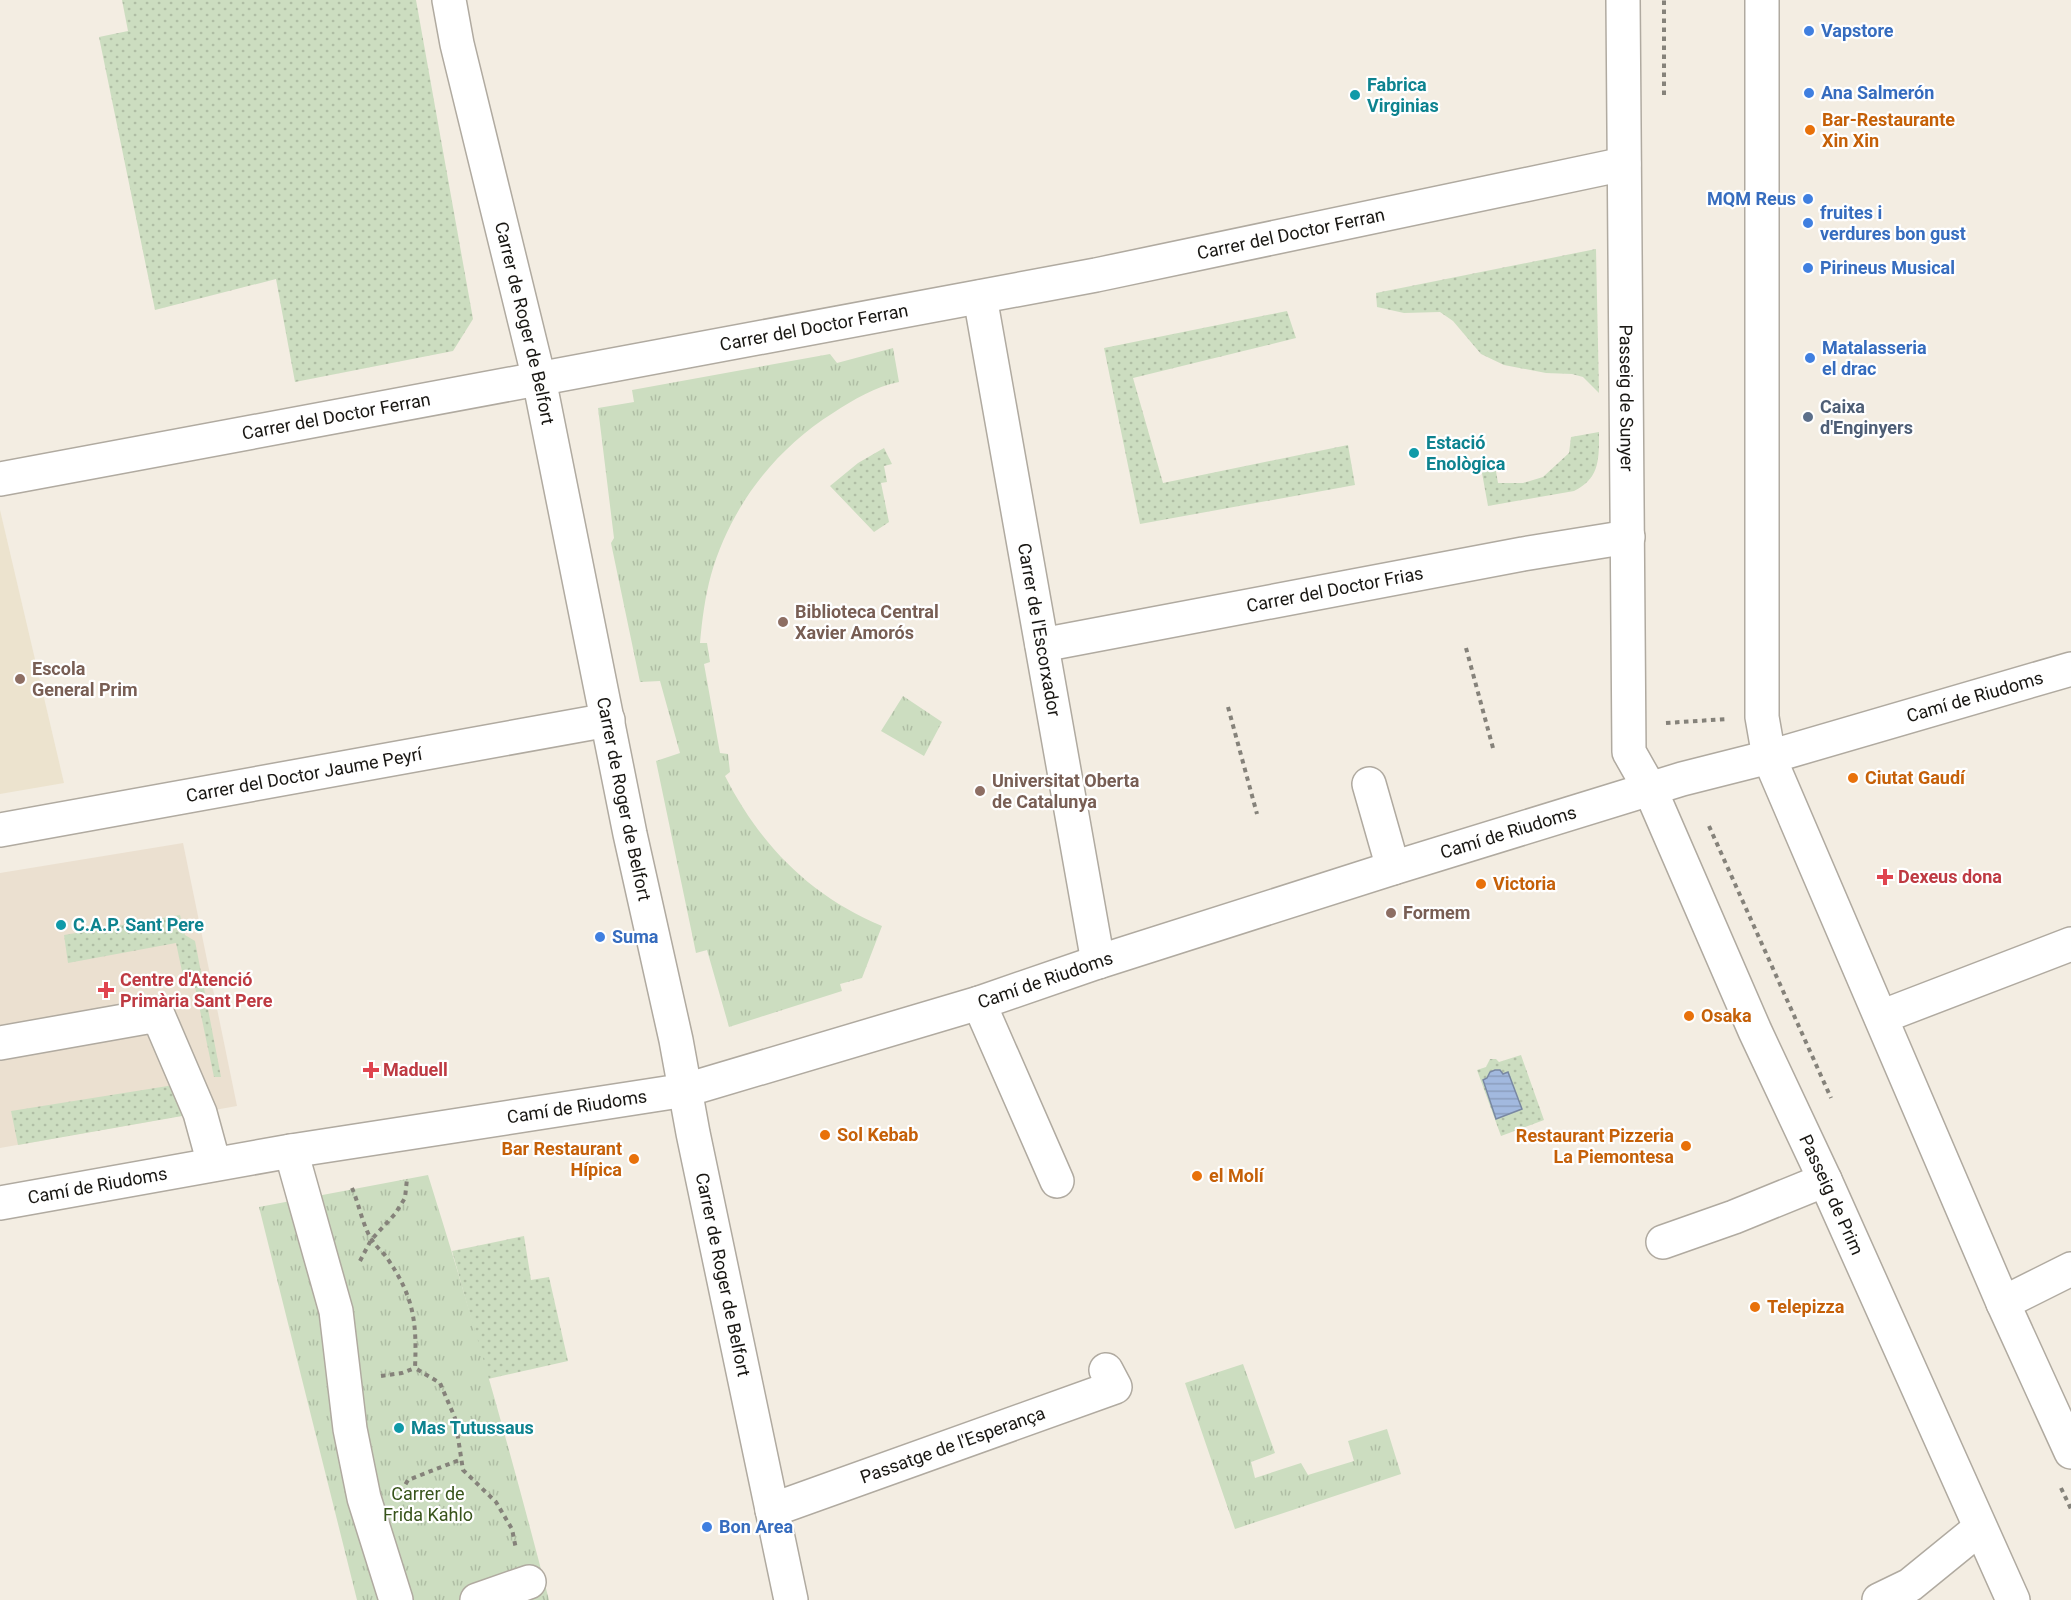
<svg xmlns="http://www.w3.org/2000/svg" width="2071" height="1600" viewBox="0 0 2071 1600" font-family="Roboto,sans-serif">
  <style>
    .education { fill: #ece3ce }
    .built { fill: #ebe0d0 }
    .grass { fill: url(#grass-dots) }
    .park { fill: url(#park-tufts) }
    .water { fill: url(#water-rules); stroke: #7988a2; stroke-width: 1.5 }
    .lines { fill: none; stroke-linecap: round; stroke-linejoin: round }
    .minor-casing { stroke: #b0aaa0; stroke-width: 36 }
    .path { stroke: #85827a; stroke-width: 4; stroke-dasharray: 4.5 4.5; stroke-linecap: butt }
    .minor { stroke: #fff; stroke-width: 33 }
    .shop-dot { fill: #3f7fe0; stroke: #fff; stroke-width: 2 }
    .culture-dot { fill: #0f9aa8; stroke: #fff; stroke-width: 2 }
    .food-dot { fill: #e8710a; stroke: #fff; stroke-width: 2 }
    .service-dot { fill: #5c6f8a; stroke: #fff; stroke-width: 2 }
    .education-dot { fill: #8d6e63; stroke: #fff; stroke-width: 2 }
    .health-dot { fill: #e0444e; stroke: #fff; stroke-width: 2 }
    .labels { text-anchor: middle; stroke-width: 4.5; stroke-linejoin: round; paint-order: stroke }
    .shop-label { font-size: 18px; font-weight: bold; fill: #366cbe; stroke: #fff; text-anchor: start }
    .culture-label { font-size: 18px; font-weight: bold; fill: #0d838f; stroke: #fff; text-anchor: start }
    .food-label { font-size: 18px; font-weight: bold; fill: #c56008; stroke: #fff; text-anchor: start }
    .street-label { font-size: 18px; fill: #191713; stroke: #fff }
    .service-label { font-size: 18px; font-weight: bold; fill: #4e5e75; stroke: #fff; text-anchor: start }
    .education-label { font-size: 18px; font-weight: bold; fill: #785e54; stroke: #fff; text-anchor: start }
    .health-label { font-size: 18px; font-weight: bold; fill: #be3a42; stroke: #fff; text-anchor: start }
    .park-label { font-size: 18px; fill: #38541b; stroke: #fff }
  </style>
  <defs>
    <pattern id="grass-dots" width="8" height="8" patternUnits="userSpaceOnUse" patternTransform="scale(1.5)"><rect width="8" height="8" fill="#ccddc0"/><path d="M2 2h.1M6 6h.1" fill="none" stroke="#afbda4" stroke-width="1.8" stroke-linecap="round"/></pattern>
    <pattern id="park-tufts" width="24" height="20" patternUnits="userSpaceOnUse" patternTransform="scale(1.5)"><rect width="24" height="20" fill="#ccddc0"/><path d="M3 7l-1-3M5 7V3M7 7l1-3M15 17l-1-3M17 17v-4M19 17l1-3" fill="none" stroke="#afbda4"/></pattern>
    <pattern id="water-rules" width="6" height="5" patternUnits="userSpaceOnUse" patternTransform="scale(1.5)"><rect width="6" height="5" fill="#a2b9df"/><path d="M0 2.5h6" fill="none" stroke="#8b9ebe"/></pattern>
  </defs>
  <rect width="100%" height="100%" fill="#f3ede2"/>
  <path class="education" d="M 0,510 L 64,783 L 0,794 Z"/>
  <path class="built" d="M 183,843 L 237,1106 L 0,1148 L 0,873 Z"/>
  <path class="grass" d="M 122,0 L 416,0 L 473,319 L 453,351 L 295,382 L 276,279 L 155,310 L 99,37 L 128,31 Z
    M 1596,249 L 1599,393 L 1583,377 L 1572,374 L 1546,373 L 1504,365 L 1481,354 L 1453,321 L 1440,312 L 1404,313 L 1377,307 L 1376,293 Z
    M 1287,311 L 1296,338 L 1133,378 L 1163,483 L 1348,445 L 1355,485 L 1140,524 L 1104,348 Z
    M 1599,432 C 1599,459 1600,478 1574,491 L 1488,506 L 1480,462 L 1494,460 L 1498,483 L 1523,483 L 1543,477 L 1569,453 L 1571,437 Z
    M 884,448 L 892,464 L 884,466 L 887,482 L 881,483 L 889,522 L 874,532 L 830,486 L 858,463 Z
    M 180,915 L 185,935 L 195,941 L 221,1077 L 214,1077 L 193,977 L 183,976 L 176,943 L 68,963 L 64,935 Z
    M 1521,1055 L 1544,1120 L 1501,1136 L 1477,1070 L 1486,1067 L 1490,1059 L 1496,1059 L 1499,1062 Z
    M 174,1085 L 182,1116 L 18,1145 L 11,1111 Z
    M 524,1236 L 531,1280 L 549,1277 L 568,1361 L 488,1379 L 452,1251 Z"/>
  <path class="park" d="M 893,348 L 899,382 C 876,386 853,400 833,413 C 774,450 730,508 711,575 C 705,597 702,620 700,643 L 707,643 L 710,662 L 704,664 L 720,753 L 728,754 L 730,772 L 725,776 C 760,845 810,896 882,926 L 862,978 L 840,984 L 842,991 L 729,1027 L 707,950 L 696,953 L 656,761 L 680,753 L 660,681 L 640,682 L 611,543 L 614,538 L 598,408 L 634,402 L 632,390 L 830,354 L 837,363 Z
    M 903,696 L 942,722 L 924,756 L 881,731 Z
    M 428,1175 C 472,1315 512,1457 549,1600 L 357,1600 L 259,1207 Z
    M 1243,1364 L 1275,1453 L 1251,1462 L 1255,1478 L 1301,1463 L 1308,1475 L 1354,1461 L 1348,1441 L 1387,1429 L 1401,1474 L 1235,1529 L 1185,1383 Z"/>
  <path class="water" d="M 1495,1070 L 1500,1070 L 1503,1074 L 1508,1072 L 1522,1109 L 1496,1119 L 1483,1080 L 1487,1078 L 1490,1072 Z"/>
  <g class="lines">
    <defs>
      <g id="minor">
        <path id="s1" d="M 449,0 L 457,44 L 539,379 L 630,834 L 676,1040 L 693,1133 L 791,1600"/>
        <path id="s2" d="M 1623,0 L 1629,752 L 1650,789 L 1755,1031 L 1825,1180 L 2013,1600"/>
        <path d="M 1762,0 L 1762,717 L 1769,757 L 2003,1303 L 2071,1452"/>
        <path id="s3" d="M 980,297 L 1098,962"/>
        <path id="s4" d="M 0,479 L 1096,275 L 1624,164"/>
        <path id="s5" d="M 1042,645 L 1523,554 L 1628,537"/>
        <path d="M 1369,784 L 1393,868"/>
        <path id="s6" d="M 0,830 L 608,720"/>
        <path d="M 979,1003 L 1057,1181"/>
        <path d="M 1881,1017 L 2071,944"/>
        <path d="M 0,1043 L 158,1015 L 200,1113 L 214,1164"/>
        <path d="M 291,1151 L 336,1311 L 350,1429 L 364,1498 L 396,1600"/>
        <path id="s7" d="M 0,1203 L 291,1151 L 686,1090 L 979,1003 L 1098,962 L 1393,868 L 1682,779 L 1769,757 L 2071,669"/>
        <path d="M 1663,1242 L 1734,1217 L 1825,1180"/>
        <path d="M 2003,1303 L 2071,1269"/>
        <path id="s8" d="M 772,1510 L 1115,1387 L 1106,1370"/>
        <path d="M 477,1600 L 529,1582"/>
        <path d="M 1879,1600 L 1910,1585 L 1980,1528"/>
      </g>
    </defs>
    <use href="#minor" class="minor-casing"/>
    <path class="path" d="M 1664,95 L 1664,0
      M 1466,648 L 1493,748
      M 1228,707 L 1257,814
      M 1666,723 L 1727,719
      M 1709,826 L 1831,1098
      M 352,1188 C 359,1204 363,1227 372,1240 C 376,1247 383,1252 387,1258 C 414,1297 417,1322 415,1368 L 440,1383 L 455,1418 L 463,1470 L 496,1502 L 512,1529 L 516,1549
      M 360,1261 L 371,1240 L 395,1214 L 405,1198 L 407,1179
      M 381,1376 L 402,1373 L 415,1368
      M 2061,1488 L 2071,1509
      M 401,1492 L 408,1480 L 462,1459"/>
    <use href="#minor" class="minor"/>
  </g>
  <g class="shop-dot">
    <circle cx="1809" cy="31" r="6"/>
    <circle cx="1809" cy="93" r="6"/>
    <circle cx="1808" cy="199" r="6"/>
    <circle cx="1808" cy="223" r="6"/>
    <circle cx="1808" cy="268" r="6"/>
    <circle cx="1810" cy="358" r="6"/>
    <circle cx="600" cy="937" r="6"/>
    <circle cx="707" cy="1527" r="6"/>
  </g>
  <g class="culture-dot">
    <circle cx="1355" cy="95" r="6"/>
    <circle cx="1414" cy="453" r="6"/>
    <circle cx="61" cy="925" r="6"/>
    <circle cx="399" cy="1428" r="6"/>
  </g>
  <g class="food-dot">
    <circle cx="1810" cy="130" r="6"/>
    <circle cx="1853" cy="778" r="6"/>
    <circle cx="1481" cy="884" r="6"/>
    <circle cx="1689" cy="1016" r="6"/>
    <circle cx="825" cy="1135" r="6"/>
    <circle cx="1686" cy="1146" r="6"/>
    <circle cx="634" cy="1159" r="6"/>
    <circle cx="1197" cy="1176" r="6"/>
    <circle cx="1755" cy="1307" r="6"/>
  </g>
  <circle class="service-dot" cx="1808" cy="417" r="6"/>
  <g class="education-dot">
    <circle cx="783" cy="622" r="6"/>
    <circle cx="20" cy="679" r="6"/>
    <circle cx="980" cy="791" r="6"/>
    <circle cx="1391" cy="913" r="6"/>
  </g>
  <g class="health-dot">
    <path d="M1882 868h6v6h6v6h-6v6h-6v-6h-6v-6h6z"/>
    <path d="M103 981h6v6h6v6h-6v6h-6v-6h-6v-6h6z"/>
    <path d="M368 1061h6v6h6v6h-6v6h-6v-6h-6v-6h6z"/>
  </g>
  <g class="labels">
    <g class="shop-label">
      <text x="1821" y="37">Vapstore</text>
      <text x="1821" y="99">Ana Salmerón</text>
      <text x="1796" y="205" text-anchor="end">MQM Reus</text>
      <text x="1820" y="219">fruites i<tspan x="1820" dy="21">verdures bon gust</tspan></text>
      <text x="1820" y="274">Pirineus Musical</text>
      <text x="1822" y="354">Matalasseria<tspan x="1822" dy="21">el drac</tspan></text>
      <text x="612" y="943">Suma</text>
      <text x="719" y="1533">Bon Area</text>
    </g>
    <g class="culture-label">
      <text x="1367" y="91">Fabrica<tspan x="1367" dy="21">Virginias</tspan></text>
      <text x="1426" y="449">Estació<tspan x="1426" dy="21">Enològica</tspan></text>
      <text x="73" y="931">C.A.P. Sant Pere</text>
      <text x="411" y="1434">Mas Tutussaus</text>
    </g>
    <g class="food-label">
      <text x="1822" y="126">Bar-Restaurante<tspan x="1822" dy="21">Xin Xin</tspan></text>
      <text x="1865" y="784">Ciutat Gaudí</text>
      <text x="1493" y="890">Victoria</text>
      <text x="1701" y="1022">Osaka</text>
      <text x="837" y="1141">Sol Kebab</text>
      <text x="1674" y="1142" text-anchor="end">Restaurant Pizzeria<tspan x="1674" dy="21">La Piemontesa</tspan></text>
      <text x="622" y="1155" text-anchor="end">Bar Restaurant<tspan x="622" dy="21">Hípica</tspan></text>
      <text x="1209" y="1182">el Molí</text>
      <text x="1767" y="1313">Telepizza</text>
    </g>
    <g class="street-label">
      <text dy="6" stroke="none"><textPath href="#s4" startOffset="1314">Carrer del Doctor Ferran</textPath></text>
      <text dy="6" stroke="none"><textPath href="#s1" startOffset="332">Carrer de Roger de Belfort</textPath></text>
      <text dy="6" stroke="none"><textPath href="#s4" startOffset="828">Carrer del Doctor Ferran</textPath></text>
      <text dy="6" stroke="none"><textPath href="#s2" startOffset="398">Passeig de Sunyer</textPath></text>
      <text dy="6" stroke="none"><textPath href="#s4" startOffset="342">Carrer del Doctor Ferran</textPath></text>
      <text dy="6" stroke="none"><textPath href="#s5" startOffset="298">Carrer del Doctor Frias</textPath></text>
      <text dy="6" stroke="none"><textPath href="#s3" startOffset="338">Carrer de l'Escorxador</textPath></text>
      <text dy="6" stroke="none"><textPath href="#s7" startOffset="2043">Camí de Riudoms</textPath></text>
      <text dy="6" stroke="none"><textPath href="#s6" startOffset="309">Carrer del Doctor Jaume Peyrí</textPath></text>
      <text dy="6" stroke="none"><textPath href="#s1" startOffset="818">Carrer de Roger de Belfort</textPath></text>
      <text dy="6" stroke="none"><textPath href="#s7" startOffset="1557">Camí de Riudoms</textPath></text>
      <text dy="6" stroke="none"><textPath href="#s7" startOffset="1071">Camí de Riudoms</textPath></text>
      <text dy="6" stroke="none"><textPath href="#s7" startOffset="585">Camí de Riudoms</textPath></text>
      <text dy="6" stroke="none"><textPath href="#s7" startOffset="99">Camí de Riudoms</textPath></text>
      <text dy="6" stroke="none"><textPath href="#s2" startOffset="1239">Passeig de Prim</textPath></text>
      <text dy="6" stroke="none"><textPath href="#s1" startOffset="1304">Carrer de Roger de Belfort</textPath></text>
      <text dy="6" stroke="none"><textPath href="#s8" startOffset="192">Passatge de l'Esperança</textPath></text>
    </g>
    <g class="service-label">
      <text x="1820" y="413">Caixa<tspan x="1820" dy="21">d'Enginyers</tspan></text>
    </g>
    <g class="education-label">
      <text x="795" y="618">Biblioteca Central<tspan x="795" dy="21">Xavier Amorós</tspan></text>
      <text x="32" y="675">Escola<tspan x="32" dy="21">General Prim</tspan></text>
      <text x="992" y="787">Universitat Oberta<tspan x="992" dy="21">de Catalunya</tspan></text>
      <text x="1403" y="919">Formem</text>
    </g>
    <g class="health-label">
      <text x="1898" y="883">Dexeus dona</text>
      <text x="120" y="986">Centre d'Atenció<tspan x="120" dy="21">Primària Sant Pere</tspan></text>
      <text x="383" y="1076">Maduell</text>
    </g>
    <g class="park-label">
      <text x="428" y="1500">Carrer de<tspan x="428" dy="21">Frida Kahlo</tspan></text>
    </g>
  </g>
</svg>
